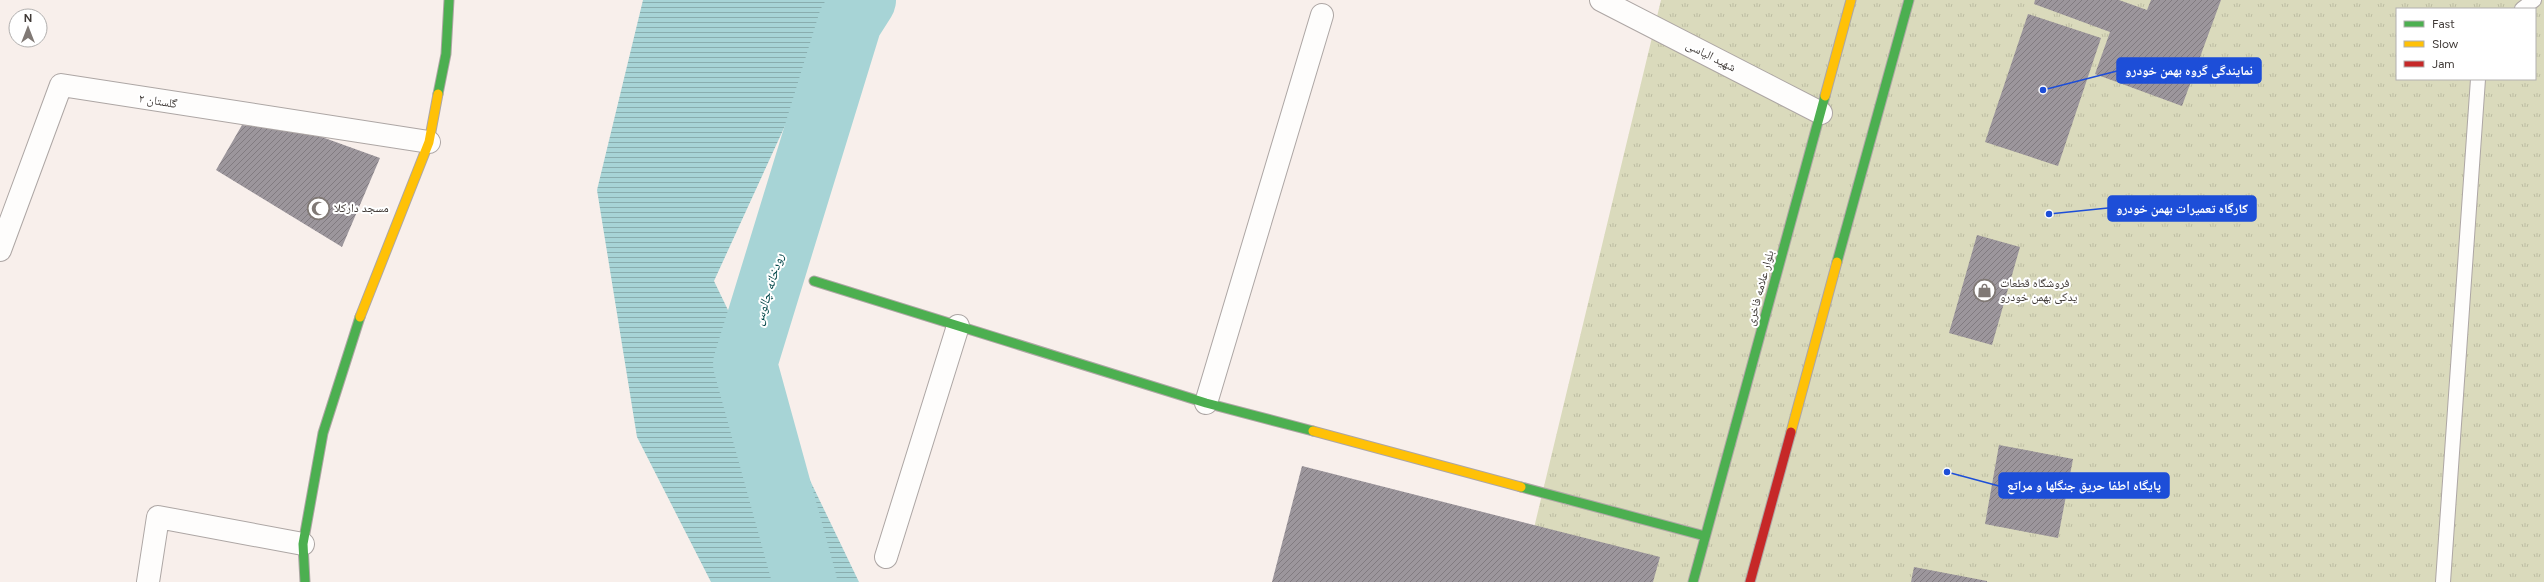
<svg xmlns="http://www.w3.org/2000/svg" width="2544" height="582" viewBox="0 0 2544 582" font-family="Figtree,'Noto Naskh Arabic',sans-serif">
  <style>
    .park { fill: url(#park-tufts); fill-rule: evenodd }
    .water { fill: url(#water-rules) }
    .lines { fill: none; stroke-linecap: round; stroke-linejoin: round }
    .river { stroke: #a7d4d6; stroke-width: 64 }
    .building { fill: url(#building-hatch) }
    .lane-casing { stroke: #ada6a4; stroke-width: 16 }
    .street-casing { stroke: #ada6a4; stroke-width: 24 }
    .fast-casing { stroke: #ada6a4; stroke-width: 11 }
    .slow-casing { stroke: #ada6a4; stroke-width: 11 }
    .jam-casing { stroke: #ada6a4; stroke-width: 11 }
    .lane { stroke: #fefdfc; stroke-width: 14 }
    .street { stroke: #fefdfc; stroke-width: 22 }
    .fast { stroke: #4caf50; stroke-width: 9 }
    .slow { stroke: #ffc107; stroke-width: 9 }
    .jam { stroke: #c62828; stroke-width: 9 }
    .labels { text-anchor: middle; stroke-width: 4; stroke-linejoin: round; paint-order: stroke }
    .street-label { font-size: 12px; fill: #3f3936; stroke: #fff }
    .poi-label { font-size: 12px; fill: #3f3936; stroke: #fff; text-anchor: start }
    .water-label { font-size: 13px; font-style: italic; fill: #014548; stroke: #fff }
    .leader { fill: none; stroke: #1d4ed8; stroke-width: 1.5 }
    .callout-dot { fill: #1d4ed8; stroke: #fff; stroke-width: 1.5 }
    .callout { fill: #1d4ed8; stroke: #1d4ed8; stroke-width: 1.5 }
    .callout-label { font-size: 13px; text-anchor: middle; font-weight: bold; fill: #fff }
  </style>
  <defs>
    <pattern id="park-tufts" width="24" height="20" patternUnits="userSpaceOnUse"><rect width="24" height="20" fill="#dadabc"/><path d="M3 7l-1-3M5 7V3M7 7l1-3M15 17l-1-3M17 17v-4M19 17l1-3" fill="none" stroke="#bcbca2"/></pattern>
    <pattern id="water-rules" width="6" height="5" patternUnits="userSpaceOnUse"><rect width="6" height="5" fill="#a7d4d6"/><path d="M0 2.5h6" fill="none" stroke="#89adae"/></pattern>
    <pattern id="building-hatch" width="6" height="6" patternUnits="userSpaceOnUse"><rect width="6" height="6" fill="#9c969c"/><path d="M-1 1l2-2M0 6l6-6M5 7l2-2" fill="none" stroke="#817b80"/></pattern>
  </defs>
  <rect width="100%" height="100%" fill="#f8efeb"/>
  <path class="park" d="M 1661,0 L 2544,0 L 2544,582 L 1521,582 ZM 2397,9 L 2535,9 L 2535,79 L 2397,79 Z"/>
  <path class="water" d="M 643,0 L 873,0 L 800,93 L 714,281 L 859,582 L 711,582 L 637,437 L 597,190 Z"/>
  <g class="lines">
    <path class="river" d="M 805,582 L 745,364 L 850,22 L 864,0"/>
  </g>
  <path class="building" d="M 2035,0 L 2119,0 L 2147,10 L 2151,0 L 2221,0 L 2182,106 L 2095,74 L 2110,32 L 2034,4 Z
    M 2028,14 L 2101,38 L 2058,166 L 1985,142 Z
    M 242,125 L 308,132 L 380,158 L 342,247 L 216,170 Z
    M 1977,235 L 2020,247 L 1992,345 L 1949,333 Z
    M 1999,445 L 2073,459 L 2058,538 L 1985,524 Z
    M 1302,466 L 1660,557 L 1653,582 L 1272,582 Z
    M 1914,567 L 1987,581 L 1987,582 L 1911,582 Z"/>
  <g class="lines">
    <defs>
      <path id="lane" d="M 2522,9 L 2534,0
        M 2443,582 L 2478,79"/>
      <path id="street" d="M 1601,0 L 1821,113
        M 0,250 L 61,85 L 429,142
        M 1206,403 L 1322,15
        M 886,557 L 958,326
        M 148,582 L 158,517 L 303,544"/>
      <path id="fast" d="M 438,94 L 446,54 L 449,0
        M 1837,262 L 1909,0
        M 814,281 L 1206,403 L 1313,431
        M 1521,487 L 1705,536
        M 305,582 L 303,544 L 323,433 L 360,317
        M 1693,582 L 1825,96"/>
      <path id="slow" d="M 1825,96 L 1851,0
        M 360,317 L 429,142 L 438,94
        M 1313,431 L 1521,487
        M 1791,432 L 1837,262"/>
      <path id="jam" d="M 1750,582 L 1791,432"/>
    </defs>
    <use href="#lane" class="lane-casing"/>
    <use href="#street" class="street-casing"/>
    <use href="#fast" class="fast-casing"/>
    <use href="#slow" class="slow-casing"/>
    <use href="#jam" class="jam-casing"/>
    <use href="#lane" class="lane"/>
    <use href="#street" class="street"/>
    <use href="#fast" class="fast"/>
    <use href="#slow" class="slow"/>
    <use href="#jam" class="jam"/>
  </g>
  <defs>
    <symbol id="mosque-ring" viewBox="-11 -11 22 22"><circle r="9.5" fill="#fff" stroke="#807975" stroke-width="1.5"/><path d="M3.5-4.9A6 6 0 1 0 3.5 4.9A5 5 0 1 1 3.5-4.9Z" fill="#807975"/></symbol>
    <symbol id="shop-ring" viewBox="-11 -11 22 22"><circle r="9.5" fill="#fff" stroke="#807975" stroke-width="1.5"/><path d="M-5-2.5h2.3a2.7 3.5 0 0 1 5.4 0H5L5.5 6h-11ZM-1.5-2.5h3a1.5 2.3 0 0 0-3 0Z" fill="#807975"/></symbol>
  </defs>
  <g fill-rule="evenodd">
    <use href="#mosque-ring" x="306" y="196" width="25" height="25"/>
    <use href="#shop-ring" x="1972" y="278" width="25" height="25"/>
  </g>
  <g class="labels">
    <g class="street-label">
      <text transform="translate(1711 56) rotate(27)" y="4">شهید الیاسی</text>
      <text transform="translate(158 101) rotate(9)" y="4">گلستان ۲</text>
      <text transform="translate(1760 288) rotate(-75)" y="4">بلوار علامه فاخری</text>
    </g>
    <g class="poi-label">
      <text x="334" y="212">مسجد دارکلا</text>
      <text x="2000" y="287">فروشگاه قطعات<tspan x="2000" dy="14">یدکی بهمن خودرو</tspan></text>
    </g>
    <g class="water-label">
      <text transform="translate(768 289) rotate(-73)" y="5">رودخانه چالوس</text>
    </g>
  </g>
  <path class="leader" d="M2043 90L2117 71M2049 214L2108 208M1947 472L1999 486"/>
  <g class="callout-dot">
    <circle cx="2043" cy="90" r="4"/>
    <circle cx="2049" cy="214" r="4"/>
    <circle cx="1947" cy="472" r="4"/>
  </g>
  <g class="callout">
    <rect x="2117" y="58" width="144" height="25" rx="4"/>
    <rect x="2108" y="196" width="148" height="25" rx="4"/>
    <rect x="1999" y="473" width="170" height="25" rx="4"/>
  </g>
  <g class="callout-label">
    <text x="2189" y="75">نمایندگی گروه بهمن خودرو</text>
    <text x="2182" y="213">کارگاه تعمیرات بهمن خودرو</text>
    <text x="2084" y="490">پایگاه اطفا حریق جنگلها و مراتع</text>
  </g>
  <rect x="2396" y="8" width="140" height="72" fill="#ffffff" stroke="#b2b0af"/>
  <rect x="2404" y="21" width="20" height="6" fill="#4caf50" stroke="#b2b0af"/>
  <text x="2432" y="28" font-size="12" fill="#3f3936">Fast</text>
  <rect x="2404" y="41" width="20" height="6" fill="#ffc107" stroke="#b2b0af"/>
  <text x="2432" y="48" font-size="12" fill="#3f3936">Slow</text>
  <rect x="2404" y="61" width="20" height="6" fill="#c62828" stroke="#b2b0af"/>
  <text x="2432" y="68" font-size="12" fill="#3f3936">Jam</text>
  <g transform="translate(28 28)"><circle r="19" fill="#ffffff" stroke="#b2b0af"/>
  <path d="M0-3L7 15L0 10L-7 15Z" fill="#807975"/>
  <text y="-6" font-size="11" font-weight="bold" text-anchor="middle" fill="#3f3936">N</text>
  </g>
</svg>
